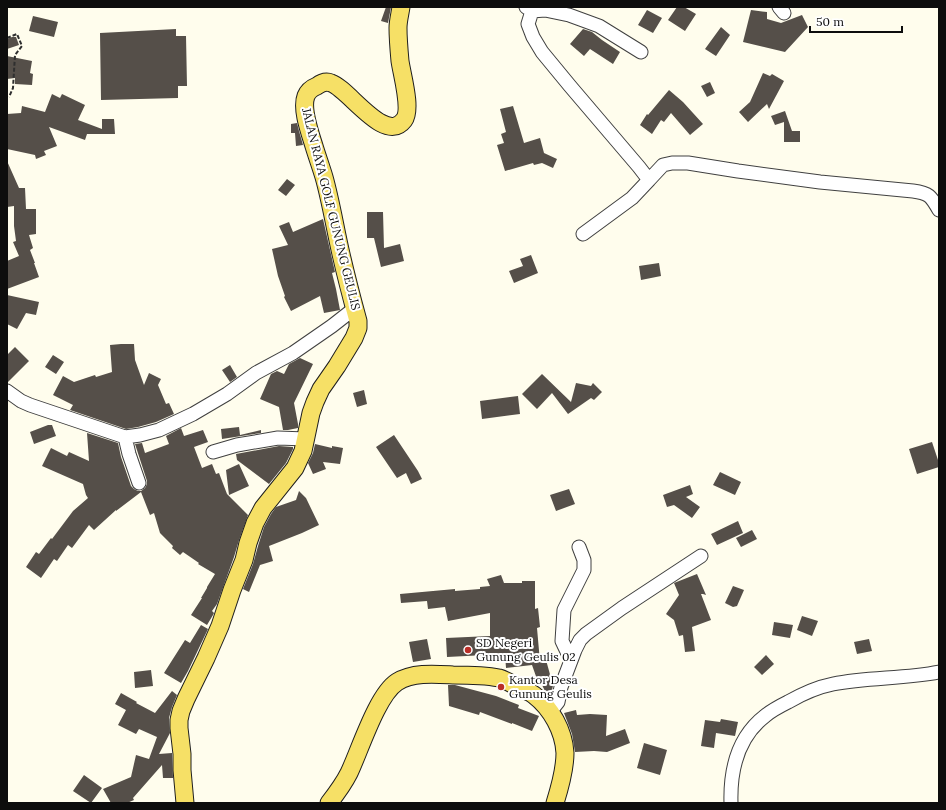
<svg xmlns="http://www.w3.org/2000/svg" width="946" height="810" viewBox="0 0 946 810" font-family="Lora,serif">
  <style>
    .building { fill: #554f49 }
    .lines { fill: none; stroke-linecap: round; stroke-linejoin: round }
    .minor-casing { stroke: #404040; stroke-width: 15 }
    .major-casing { stroke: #1e1e1e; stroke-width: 19 }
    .path { stroke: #2f2f2f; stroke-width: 2; stroke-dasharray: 4 2; stroke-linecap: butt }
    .minor { stroke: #fff; stroke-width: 13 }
    .major { stroke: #f6e066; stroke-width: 17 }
    .poi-dot { fill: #ba2e27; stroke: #fff; stroke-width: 1.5 }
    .labels { text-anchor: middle; stroke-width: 4; stroke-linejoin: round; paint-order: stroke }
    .street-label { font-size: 12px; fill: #0d0d0d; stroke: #fff }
    .poi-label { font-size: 12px; fill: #0d0d0d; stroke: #fff; text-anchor: start }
  </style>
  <rect width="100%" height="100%" fill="#fffded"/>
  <path class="building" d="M 386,7 L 391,7 L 388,23 L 381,21 Z
    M 677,7 L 684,7 L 696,14 L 685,31 L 668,20 Z
    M 647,10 L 662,18 L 653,33 L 638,25 Z
    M 751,10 L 767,12 L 767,19 L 781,23 L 802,15 L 808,27 L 785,52 L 743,42 Z
    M 33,16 L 58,22 L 54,37 L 29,31 Z
    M 721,27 L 730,35 L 716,56 L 705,49 Z
    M 176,29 L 176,36 L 186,36 L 187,86 L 178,86 L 178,98 L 101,100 L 100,33 Z
    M 583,29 L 592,32 L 602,40 L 620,52 L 613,64 L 590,49 L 584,56 L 570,44 Z
    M 12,37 L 16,37 L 19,45 L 7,49 L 7,39 Z
    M 7,56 L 32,61 L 30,73 L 33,74 L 32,85 L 15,84 L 15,78 L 7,79 Z
    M 763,73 L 770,76 L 772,74 L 784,81 L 769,109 L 767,104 L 748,122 L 739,112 L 750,102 Z
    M 710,82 L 715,93 L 707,97 L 701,86 Z
    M 669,90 L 683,102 L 703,124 L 690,135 L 671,113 L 664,122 L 661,120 L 652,134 L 640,125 L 647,114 L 648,115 Z
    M 52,94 L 60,98 L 62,94 L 85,105 L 78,120 L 102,129 L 102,119 L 114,119 L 115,134 L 87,134 L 85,140 L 49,127 L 57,146 L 44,151 L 46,155 L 36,159 L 35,155 L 7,149 L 7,114 L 21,113 L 22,106 L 45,112 Z
    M 513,106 L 524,143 L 540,138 L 544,153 L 557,159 L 553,168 L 542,163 L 534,165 L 533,163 L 505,171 L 497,145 L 504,143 L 501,134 L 506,132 L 500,109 Z
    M 785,111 L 792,131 L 800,131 L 800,142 L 784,142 L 784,122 L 775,125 L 771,116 Z
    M 297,123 L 299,131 L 303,145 L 296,146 L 295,133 L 291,133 L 291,124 Z
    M 7,161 L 19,188 L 25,188 L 26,209 L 36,209 L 36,234 L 29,235 L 33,248 L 30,250 L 35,263 L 34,263 L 39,277 L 7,289 L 7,261 L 19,256 L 13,242 L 16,241 L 14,226 L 14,206 L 7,207 Z
    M 287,179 L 295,185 L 286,196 L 278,190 Z
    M 367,212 L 383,212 L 384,248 L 400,244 L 404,261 L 381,267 L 374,238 L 367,238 Z
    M 323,219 L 335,272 L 332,273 L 336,289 L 340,310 L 324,313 L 320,296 L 291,311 L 284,297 L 285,296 L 278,276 L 272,249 L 288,245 L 279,226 L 289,222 L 293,232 Z
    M 531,255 L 538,273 L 514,283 L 509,271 L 523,266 L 520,259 Z
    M 659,263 L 661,276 L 641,280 L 639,266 Z
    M 7,295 L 39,302 L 36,315 L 26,313 L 17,329 L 7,324 Z
    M 121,344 L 134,344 L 135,360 L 144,385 L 149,373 L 161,379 L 158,385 L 166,404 L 169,403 L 174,414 L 156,422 L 138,427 L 126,429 L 70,410 L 73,405 L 53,395 L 63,376 L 74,382 L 95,375 L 96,377 L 112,372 L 110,345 Z
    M 15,347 L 29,361 L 7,383 L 7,355 Z
    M 53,355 L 64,362 L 56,374 L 45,367 Z
    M 300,358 L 313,364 L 294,403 L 298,424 L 298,428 L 288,430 L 283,430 L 279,407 L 260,399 L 271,374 L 277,371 L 284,374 L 289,364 Z
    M 230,365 L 237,377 L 230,382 L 222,370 Z
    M 542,374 L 571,402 L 576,383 L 591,386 L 593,383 L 602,392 L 594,400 L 591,398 L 568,414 L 552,393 L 537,409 L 522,394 Z
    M 364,390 L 367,404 L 357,407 L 353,393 Z
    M 518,396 L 520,414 L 482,419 L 480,401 Z
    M 48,425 L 52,425 L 56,436 L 34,444 L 30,432 Z
    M 239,427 L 240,435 L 261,430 L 261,433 L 222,439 L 221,429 Z
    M 181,428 L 184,436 L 203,430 L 208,442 L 194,447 L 202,468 L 212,464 L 216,474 L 219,473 L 227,494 L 248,515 L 239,540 L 234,557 L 217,604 L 212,611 L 214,613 L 213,615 L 207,625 L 191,615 L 202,598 L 201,598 L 207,588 L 207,587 L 215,574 L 198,564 L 199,563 L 183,552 L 180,555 L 172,548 L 173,546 L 160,533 L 154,513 L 150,515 L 141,492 L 116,511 L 116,510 L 94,530 L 89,525 L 72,548 L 68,545 L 57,561 L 54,559 L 41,578 L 26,567 L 36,552 L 39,554 L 51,538 L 52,539 L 73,511 L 88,498 L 86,495 L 83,484 L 42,466 L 51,448 L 67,456 L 69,452 L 89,461 L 87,433 L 118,443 L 121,457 L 131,486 L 134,489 L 138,491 L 141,491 L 145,488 L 147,484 L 147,481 L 135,444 L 142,443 L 145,453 L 169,444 L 166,436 Z
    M 394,435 L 418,471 L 422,479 L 411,484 L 406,473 L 397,478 L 376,447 Z
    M 932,442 L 939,463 L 939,467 L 917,474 L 909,449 Z
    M 315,444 L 332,448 L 332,446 L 343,448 L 340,464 L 323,462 L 326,469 L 313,474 L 308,463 L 313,453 Z
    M 279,446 L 293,447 L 293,449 L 286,463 L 269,484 L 237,460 L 236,454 Z
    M 239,464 L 249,486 L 229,495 L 226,470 Z
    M 720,472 L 741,482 L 735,495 L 713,485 Z
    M 690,485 L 693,494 L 686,497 L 700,507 L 692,518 L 674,505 L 667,507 L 663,495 Z
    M 569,489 L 575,504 L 556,511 L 550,495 Z
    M 299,491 L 306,498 L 319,525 L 302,533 L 269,546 L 273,561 L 260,565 L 249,592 L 243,589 L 253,564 L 258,546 L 264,527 L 271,514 L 276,507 L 296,500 Z
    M 738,521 L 743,533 L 717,545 L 711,534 Z
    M 752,530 L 757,539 L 741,547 L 736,538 Z
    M 697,574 L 706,595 L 703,594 L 701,594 L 711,620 L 692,627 L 695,651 L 685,652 L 683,635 L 679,636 L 674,620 L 666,614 L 679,595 L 674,583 Z
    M 501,575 L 504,583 L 522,583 L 522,581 L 535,581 L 535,609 L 538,608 L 540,627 L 537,628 L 540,662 L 546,660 L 551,678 L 550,678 L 553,685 L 551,697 L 545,691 L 540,681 L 538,682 L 532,665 L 506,668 L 505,654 L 447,657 L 446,638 L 490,636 L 490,613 L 448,621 L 445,607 L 428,609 L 427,601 L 401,603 L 400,594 L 455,589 L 455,591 L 480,589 L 480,587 L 490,586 L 487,579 Z
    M 733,586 L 744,590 L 737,606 L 733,607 L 725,603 Z
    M 802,616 L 818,621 L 812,636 L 797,630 Z
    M 774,622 L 793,625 L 790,638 L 772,635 Z
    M 201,625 L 208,629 L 188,671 L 181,683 L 164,673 L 185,640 L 190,643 Z
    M 427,639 L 431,659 L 413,662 L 409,642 Z
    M 869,639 L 872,651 L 857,654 L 854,642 Z
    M 766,655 L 774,664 L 762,675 L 754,667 Z
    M 151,670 L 153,686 L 135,688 L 134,672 Z
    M 448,685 L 455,685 L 496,696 L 519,705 L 518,708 L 539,716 L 532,731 L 512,723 L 512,724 L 480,712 L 479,715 L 449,706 Z
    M 172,691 L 177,695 L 172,707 L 169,718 L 170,733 L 159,754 L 172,753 L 173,778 L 163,778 L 162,765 L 133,798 L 134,800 L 127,803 L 111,803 L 103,789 L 131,777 L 136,755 L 149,759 L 157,737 L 139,729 L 136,734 L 118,725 L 126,710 L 115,704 L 121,693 L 137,702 L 136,703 L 155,713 Z
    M 576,710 L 577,715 L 590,714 L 607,715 L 606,736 L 625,729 L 630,743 L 607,752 L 594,751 L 575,752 L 572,734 L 564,713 Z
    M 721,719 L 738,722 L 735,736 L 716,733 L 714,748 L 701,746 L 705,720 L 720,722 Z
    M 644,743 L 667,750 L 660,775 L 637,768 Z
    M 84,775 L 102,788 L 91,803 L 73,791 Z"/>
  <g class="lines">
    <defs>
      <path id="minor" d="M 526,7 L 532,11 L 545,10 L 569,15 L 599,26 L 641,52
        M 779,7 L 784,13
        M 532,11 L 528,24 L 533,37 L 542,52 L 570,86 L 639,167 L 649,180 L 632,198 L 583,234
        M 649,180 L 663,165 L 672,163 L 688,163 L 738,171 L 820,182 L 913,191 C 929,193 931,196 939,210
        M 7,391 L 21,401 L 30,405 L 125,437 L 140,435 L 159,430 L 193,414 L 227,394 L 256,373 L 293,353 L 332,326 L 355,308
        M 125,437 L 129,454 L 139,483
        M 213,452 L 237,445 L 278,438 L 306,439
        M 571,660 L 562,641 L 564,610 L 584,570 L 584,560 L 579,547
        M 550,712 L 558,702 L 561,687 L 575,650 L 580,640 L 586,634 L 622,608 L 701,556
        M 731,803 C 730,770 738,737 765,716 C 772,710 780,706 788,702 C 802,694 818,687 833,684 C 868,677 904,679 939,672"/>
      <path id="major" d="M 185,803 L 182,770 L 182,754 L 179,728 L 179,720 L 181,711 L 186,699 L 206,658 L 220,626 L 232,590 L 244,560 L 248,543 L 255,523 L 263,508 L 295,468 L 303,451 L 311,413 L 315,402 L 321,389 L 328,379 L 337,366 L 354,338 L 358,328 L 358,321 C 352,299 346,276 341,254 C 335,228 331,202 324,177 C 321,167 317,156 314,146 C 310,133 301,109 306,96 C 308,91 312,88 317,86 C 321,83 326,81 331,83 C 349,89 385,145 404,120 C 412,109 402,75 400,61 C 399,50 398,39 398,28 C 398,21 400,14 401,7
        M 329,803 C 336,794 344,783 349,773 C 360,750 377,695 397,682 C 413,672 435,674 453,675 C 468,675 484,675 499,678 C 506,680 512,684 518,687 C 524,690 529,691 534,695 C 551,708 564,731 565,753 C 565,769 560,787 555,803"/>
    </defs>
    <use href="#minor" class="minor-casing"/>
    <use href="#major" class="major-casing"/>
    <path class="path" d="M 7,38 L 17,34 L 22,46 L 15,55 L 13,88 L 9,97"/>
    <use href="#minor" class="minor"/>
    <use href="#major" class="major"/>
  </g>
  <g class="poi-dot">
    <circle cx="468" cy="650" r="4"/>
    <circle cx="501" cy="687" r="4"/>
  </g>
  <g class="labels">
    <g class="street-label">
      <text transform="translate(331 209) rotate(76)" y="4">JALAN RAYA GOLF GUNUNG GEULIS</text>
    </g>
    <g class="poi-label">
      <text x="476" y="647">SD Negeri<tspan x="476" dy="14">Gunung Geulis 02</tspan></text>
      <text x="509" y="684">Kantor Desa<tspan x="509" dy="14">Gunung Geulis</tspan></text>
    </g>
  </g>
  <rect width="946" height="810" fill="none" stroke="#0d0d0d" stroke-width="16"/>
  <path d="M810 26v6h92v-6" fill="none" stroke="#0d0d0d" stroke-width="2"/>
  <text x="816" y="26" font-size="12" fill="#0d0d0d" stroke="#ffffff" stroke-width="3" paint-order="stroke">50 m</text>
</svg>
